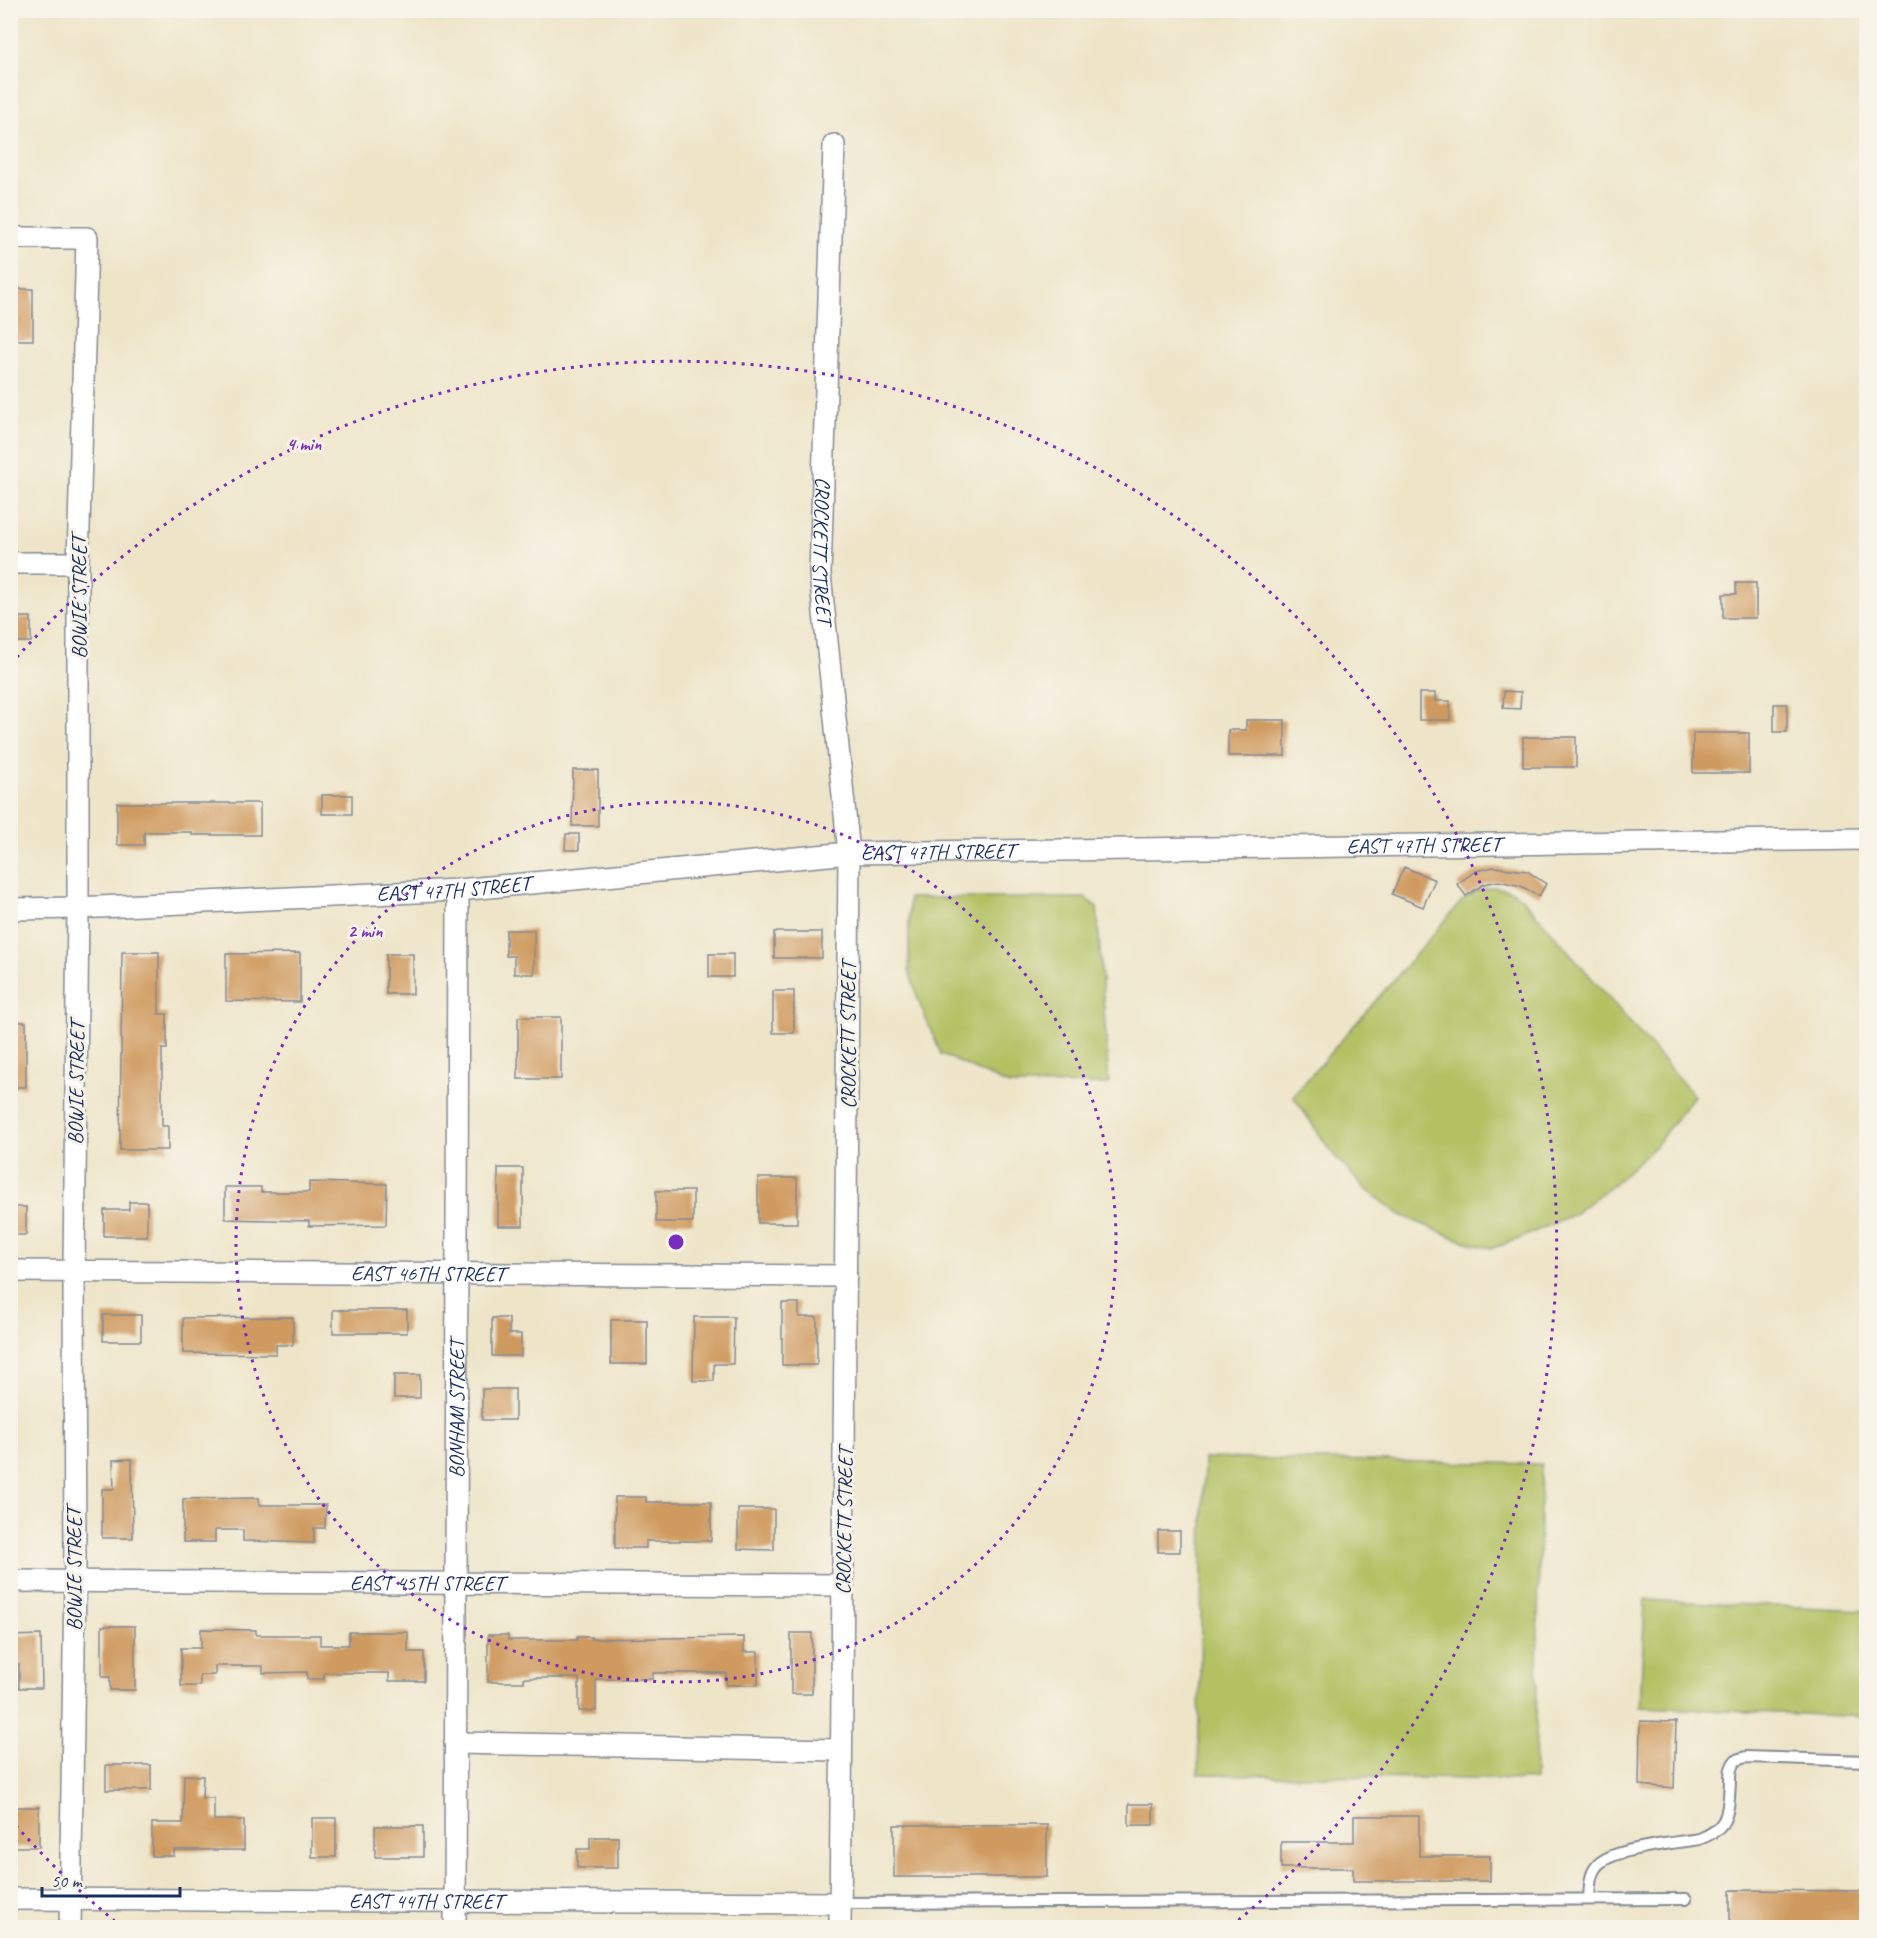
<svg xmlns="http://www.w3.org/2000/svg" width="1877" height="1938" viewBox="0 0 1877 1938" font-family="Caveat,sans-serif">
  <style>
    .green { fill: #b3c164; stroke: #677861; stroke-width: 1.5 }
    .building { fill: #cf9a5f }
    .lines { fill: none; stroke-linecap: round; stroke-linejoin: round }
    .service-casing { stroke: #848a94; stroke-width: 14 }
    .minor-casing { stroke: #848a94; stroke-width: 24 }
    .service { stroke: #fff; stroke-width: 10 }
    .minor { stroke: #fff; stroke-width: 21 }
    .ring { fill: none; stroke: #7b2cbf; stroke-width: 3; stroke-dasharray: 3 6 }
    .labels { text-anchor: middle; stroke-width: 6; stroke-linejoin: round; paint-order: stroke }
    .street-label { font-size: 21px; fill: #1b2f5e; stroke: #f7f3e8 }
    .centre { fill: #7b2cbf; stroke: #f7f3e8; stroke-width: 3 }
    .ring-label { font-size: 18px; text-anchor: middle; font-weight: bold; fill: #7b2cbf; stroke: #f7f3e8; stroke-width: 6; stroke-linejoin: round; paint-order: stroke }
  </style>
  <rect width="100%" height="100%" fill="#f7f3e8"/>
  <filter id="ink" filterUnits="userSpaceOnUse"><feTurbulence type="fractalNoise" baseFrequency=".0167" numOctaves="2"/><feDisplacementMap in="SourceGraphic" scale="12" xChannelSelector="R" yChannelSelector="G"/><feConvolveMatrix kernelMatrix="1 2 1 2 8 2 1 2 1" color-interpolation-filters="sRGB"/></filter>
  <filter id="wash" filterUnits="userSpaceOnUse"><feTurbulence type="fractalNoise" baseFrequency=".008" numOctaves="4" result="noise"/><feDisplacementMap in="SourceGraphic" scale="24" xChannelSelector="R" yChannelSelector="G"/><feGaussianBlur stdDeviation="1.35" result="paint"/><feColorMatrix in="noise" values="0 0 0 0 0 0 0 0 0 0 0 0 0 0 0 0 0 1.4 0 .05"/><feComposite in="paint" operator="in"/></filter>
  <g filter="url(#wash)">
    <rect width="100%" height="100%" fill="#eee5c9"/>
    <path class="green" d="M 1494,887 L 1512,891 L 1524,900 L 1694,1096 L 1654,1147 L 1615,1183 L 1572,1215 L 1516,1240 L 1493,1248 L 1480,1246 L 1455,1238 L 1401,1215 L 1364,1188 L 1333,1154 L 1293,1096 L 1462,901 L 1477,891 Z
      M 909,898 L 1085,898 L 1097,907 L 1109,1084 L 1009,1085 L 941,1054 L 920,1005 L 909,971 Z
      M 1204,1458 L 1541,1464 L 1535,1780 L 1198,1774 Z
      M 1645,1600 L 1866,1610 L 1866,1717 L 1640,1707 Z"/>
    <g id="blocks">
      <path class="building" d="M 10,289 L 33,289 L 33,340 L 10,340 Z
        M 1736,583 L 1756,583 L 1756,618 L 1723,618 L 1723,594 L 1736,594 Z
        M 10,617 L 31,617 L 31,642 L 10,642 Z
        M 1504,691 L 1521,692 L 1520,709 L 1503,708 Z
        M 1419,693 L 1435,693 L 1435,701 L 1450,701 L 1450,720 L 1419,720 Z
        M 1774,704 L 1787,704 L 1787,732 L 1774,732 Z
        M 1246,720 L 1285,720 L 1285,756 L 1228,756 L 1228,730 L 1246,730 Z
        M 1693,733 L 1749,733 L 1749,773 L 1693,773 Z
        M 1523,737 L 1576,737 L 1576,767 L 1523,767 Z
        M 573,770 L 598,770 L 598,826 L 572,826 Z
        M 322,795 L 352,795 L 352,814 L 322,814 Z
        M 117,803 L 260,803 L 260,835 L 192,835 L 192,832 L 144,832 L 144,845 L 117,845 Z
        M 566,834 L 579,834 L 579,850 L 565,850 Z
        M 1404,867 L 1435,880 L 1423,907 L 1392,894 Z
        M 1494,867 L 1527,871 L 1546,884 L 1539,896 L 1521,886 L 1499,881 L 1484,884 L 1466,896 L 1457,884 L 1476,871 Z
        M 506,930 L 534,930 L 534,974 L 514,974 L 514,956 L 506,956 Z
        M 774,932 L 822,932 L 822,958 L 774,958 Z
        M 122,952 L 159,952 L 159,1014 L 167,1014 L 167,1049 L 162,1049 L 162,1126 L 168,1126 L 168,1150 L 120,1150 Z
        M 300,953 L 300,1002 L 226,1001 L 226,954 Z
        M 386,954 L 413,954 L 413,994 L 386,994 Z
        M 709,954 L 733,954 L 733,977 L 709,977 Z
        M 773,991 L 794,991 L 794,1033 L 773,1033 Z
        M 518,1017 L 561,1017 L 561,1079 L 518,1079 Z
        M 10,1022 L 26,1022 L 26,1087 L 10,1087 Z
        M 498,1168 L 523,1168 L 523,1226 L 498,1226 Z
        M 758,1178 L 797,1178 L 797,1223 L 758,1223 Z
        M 309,1182 L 387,1184 L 386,1225 L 309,1226 L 309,1221 L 225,1219 L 225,1187 L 261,1187 L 261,1192 L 309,1192 Z
        M 656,1191 L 693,1191 L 693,1222 L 656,1222 Z
        M 129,1202 L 147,1202 L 147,1236 L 104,1236 L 104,1210 L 129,1210 Z
        M 10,1207 L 26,1207 L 26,1235 L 10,1235 Z
        M 782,1303 L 799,1303 L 799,1317 L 817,1317 L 817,1365 L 782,1365 Z
        M 333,1310 L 407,1310 L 407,1333 L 333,1333 Z
        M 103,1315 L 141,1315 L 141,1341 L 103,1341 Z
        M 293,1317 L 293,1345 L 276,1345 L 276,1354 L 183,1353 L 183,1318 Z
        M 694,1317 L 734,1317 L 733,1364 L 714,1364 L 714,1381 L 693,1381 Z
        M 492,1318 L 509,1318 L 509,1334 L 521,1334 L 521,1356 L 492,1356 Z
        M 611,1320 L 647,1320 L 647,1364 L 611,1364 Z
        M 394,1375 L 420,1375 L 420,1398 L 394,1398 Z
        M 482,1389 L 515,1389 L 515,1420 L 482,1420 Z
        M 132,1459 L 133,1538 L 102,1538 L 102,1489 L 114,1489 L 113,1460 Z
        M 615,1497 L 646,1497 L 646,1502 L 711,1502 L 711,1541 L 646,1541 L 646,1548 L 615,1548 Z
        M 259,1498 L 259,1505 L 326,1505 L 325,1528 L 314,1528 L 314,1543 L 243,1541 L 243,1530 L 215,1530 L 215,1542 L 183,1542 L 183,1499 Z
        M 738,1509 L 774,1509 L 774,1550 L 738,1549 Z
        M 1158,1531 L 1180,1531 L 1180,1552 L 1158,1552 Z
        M 102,1626 L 135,1626 L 135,1690 L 110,1690 L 110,1677 L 102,1677 Z
        M 201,1629 L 256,1630 L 256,1635 L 320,1635 L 320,1645 L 349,1645 L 349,1632 L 408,1632 L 408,1652 L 424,1652 L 424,1681 L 389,1681 L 389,1673 L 324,1673 L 324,1679 L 307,1679 L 307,1672 L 263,1673 L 263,1666 L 215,1666 L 215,1675 L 200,1675 L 200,1686 L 181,1686 L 181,1648 L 201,1648 Z
        M 791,1633 L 812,1633 L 812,1694 L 791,1694 Z
        M 41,1635 L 42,1688 L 19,1688 L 19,1664 L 10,1664 L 10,1636 Z
        M 488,1635 L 508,1635 L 508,1640 L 577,1640 L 577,1637 L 591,1637 L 591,1639 L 744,1637 L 744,1652 L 758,1652 L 758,1685 L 726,1685 L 726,1673 L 653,1673 L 653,1679 L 596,1679 L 596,1711 L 579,1711 L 579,1678 L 524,1678 L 524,1682 L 488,1682 Z
        M 1640,1721 L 1676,1722 L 1674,1788 L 1639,1785 Z
        M 106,1765 L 151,1765 L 151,1790 L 106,1790 Z
        M 184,1775 L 203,1776 L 202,1798 L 214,1798 L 214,1820 L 244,1820 L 244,1850 L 174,1850 L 174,1856 L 152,1856 L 152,1823 L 183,1823 Z
        M 1129,1804 L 1153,1804 L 1153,1825 L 1129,1825 Z
        M 10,1807 L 39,1807 L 39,1847 L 10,1847 Z
        M 1354,1816 L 1419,1816 L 1419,1856 L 1490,1856 L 1490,1881 L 1353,1881 L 1353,1868 L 1281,1868 L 1281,1842 L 1354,1842 Z
        M 312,1818 L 336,1818 L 336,1857 L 312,1857 Z
        M 894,1825 L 1047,1825 L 1047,1877 L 894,1877 Z
        M 375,1826 L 423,1826 L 423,1857 L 375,1857 Z
        M 590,1837 L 618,1837 L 618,1868 L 577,1868 L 577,1849 L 590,1849 Z
        M 1730,1890 L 1866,1891 L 1866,1928 L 1730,1928 Z"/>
    </g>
  </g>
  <g filter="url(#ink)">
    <use href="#blocks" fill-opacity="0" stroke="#848a94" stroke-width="1.5"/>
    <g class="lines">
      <defs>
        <path id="service" d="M 1589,1899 C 1590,1888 1589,1876 1596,1867 C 1609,1848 1676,1843 1699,1839 C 1730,1828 1728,1811 1730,1782 C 1730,1773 1730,1767 1736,1760 L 1746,1757 L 1866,1761
          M 840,1903 L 1686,1899"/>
        <g id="minor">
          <path id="s1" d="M 834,145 L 820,574 L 849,853 L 840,1928"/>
          <path d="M 10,238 L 87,238 L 78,563 L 78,908 L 74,1271 L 75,1581 L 70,1928"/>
          <path d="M 10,563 L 78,563"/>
          <path id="s2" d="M 10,909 L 78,908 L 458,890 L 849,853 L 1866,839"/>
          <path id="s3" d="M 10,1271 L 846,1276"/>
          <path id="s4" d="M 10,1581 L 843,1585"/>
          <path d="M 455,1743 L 841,1750"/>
          <path id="s5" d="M 10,1899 L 840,1903"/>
          <path id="s6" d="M 455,1928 L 458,890"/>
        </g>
      </defs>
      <use href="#service" class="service-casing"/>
      <use href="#minor" class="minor-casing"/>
      <use href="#service" class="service"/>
      <use href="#minor" class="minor"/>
    </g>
  </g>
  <g class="ring">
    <circle cx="676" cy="1242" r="440"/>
    <path d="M122 1927A881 881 0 0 1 11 1820M11 664A881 881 0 1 1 1230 1927"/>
  </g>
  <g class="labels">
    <g class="street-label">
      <text dy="7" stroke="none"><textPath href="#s1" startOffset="406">CROCKETT STREET</textPath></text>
      <text transform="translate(79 597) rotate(-90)" y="7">BOWIE STREET</text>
      <text dy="7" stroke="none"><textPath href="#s2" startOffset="1416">EAST 47TH STREET</textPath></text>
      <text dy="7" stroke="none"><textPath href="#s2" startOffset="930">EAST 47TH STREET</textPath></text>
      <text dy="7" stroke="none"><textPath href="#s2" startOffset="444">EAST 47TH STREET</textPath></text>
      <text transform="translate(848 1035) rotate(-90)" y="7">CROCKETT STREET</text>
      <text transform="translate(76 1083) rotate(-89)" y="7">BOWIE STREET</text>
      <text dy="7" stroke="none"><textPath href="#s3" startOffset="418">EAST 46TH STREET</textPath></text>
      <text dy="7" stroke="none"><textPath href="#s6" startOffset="519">BONHAM STREET</textPath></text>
      <text transform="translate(844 1521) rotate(-89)" y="7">CROCKETT STREET</text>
      <text transform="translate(74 1569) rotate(-90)" y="7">BOWIE STREET</text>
      <text dy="7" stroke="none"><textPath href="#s4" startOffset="417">EAST 45TH STREET</textPath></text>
      <text dy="7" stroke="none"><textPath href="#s5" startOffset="416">EAST 44TH STREET</textPath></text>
    </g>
  </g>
  <circle cx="676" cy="1242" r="9" class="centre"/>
  <g class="ring-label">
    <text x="304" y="450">4 min</text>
    <text x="365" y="937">2 min</text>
  </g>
  <rect width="1877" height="1938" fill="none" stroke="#f7f3e8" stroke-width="36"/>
  <path d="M42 1887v9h138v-9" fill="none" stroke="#1b2f5e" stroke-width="3"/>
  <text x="51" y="1887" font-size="18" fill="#1b2f5e" stroke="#f7f3e8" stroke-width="4.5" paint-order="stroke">50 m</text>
</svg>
